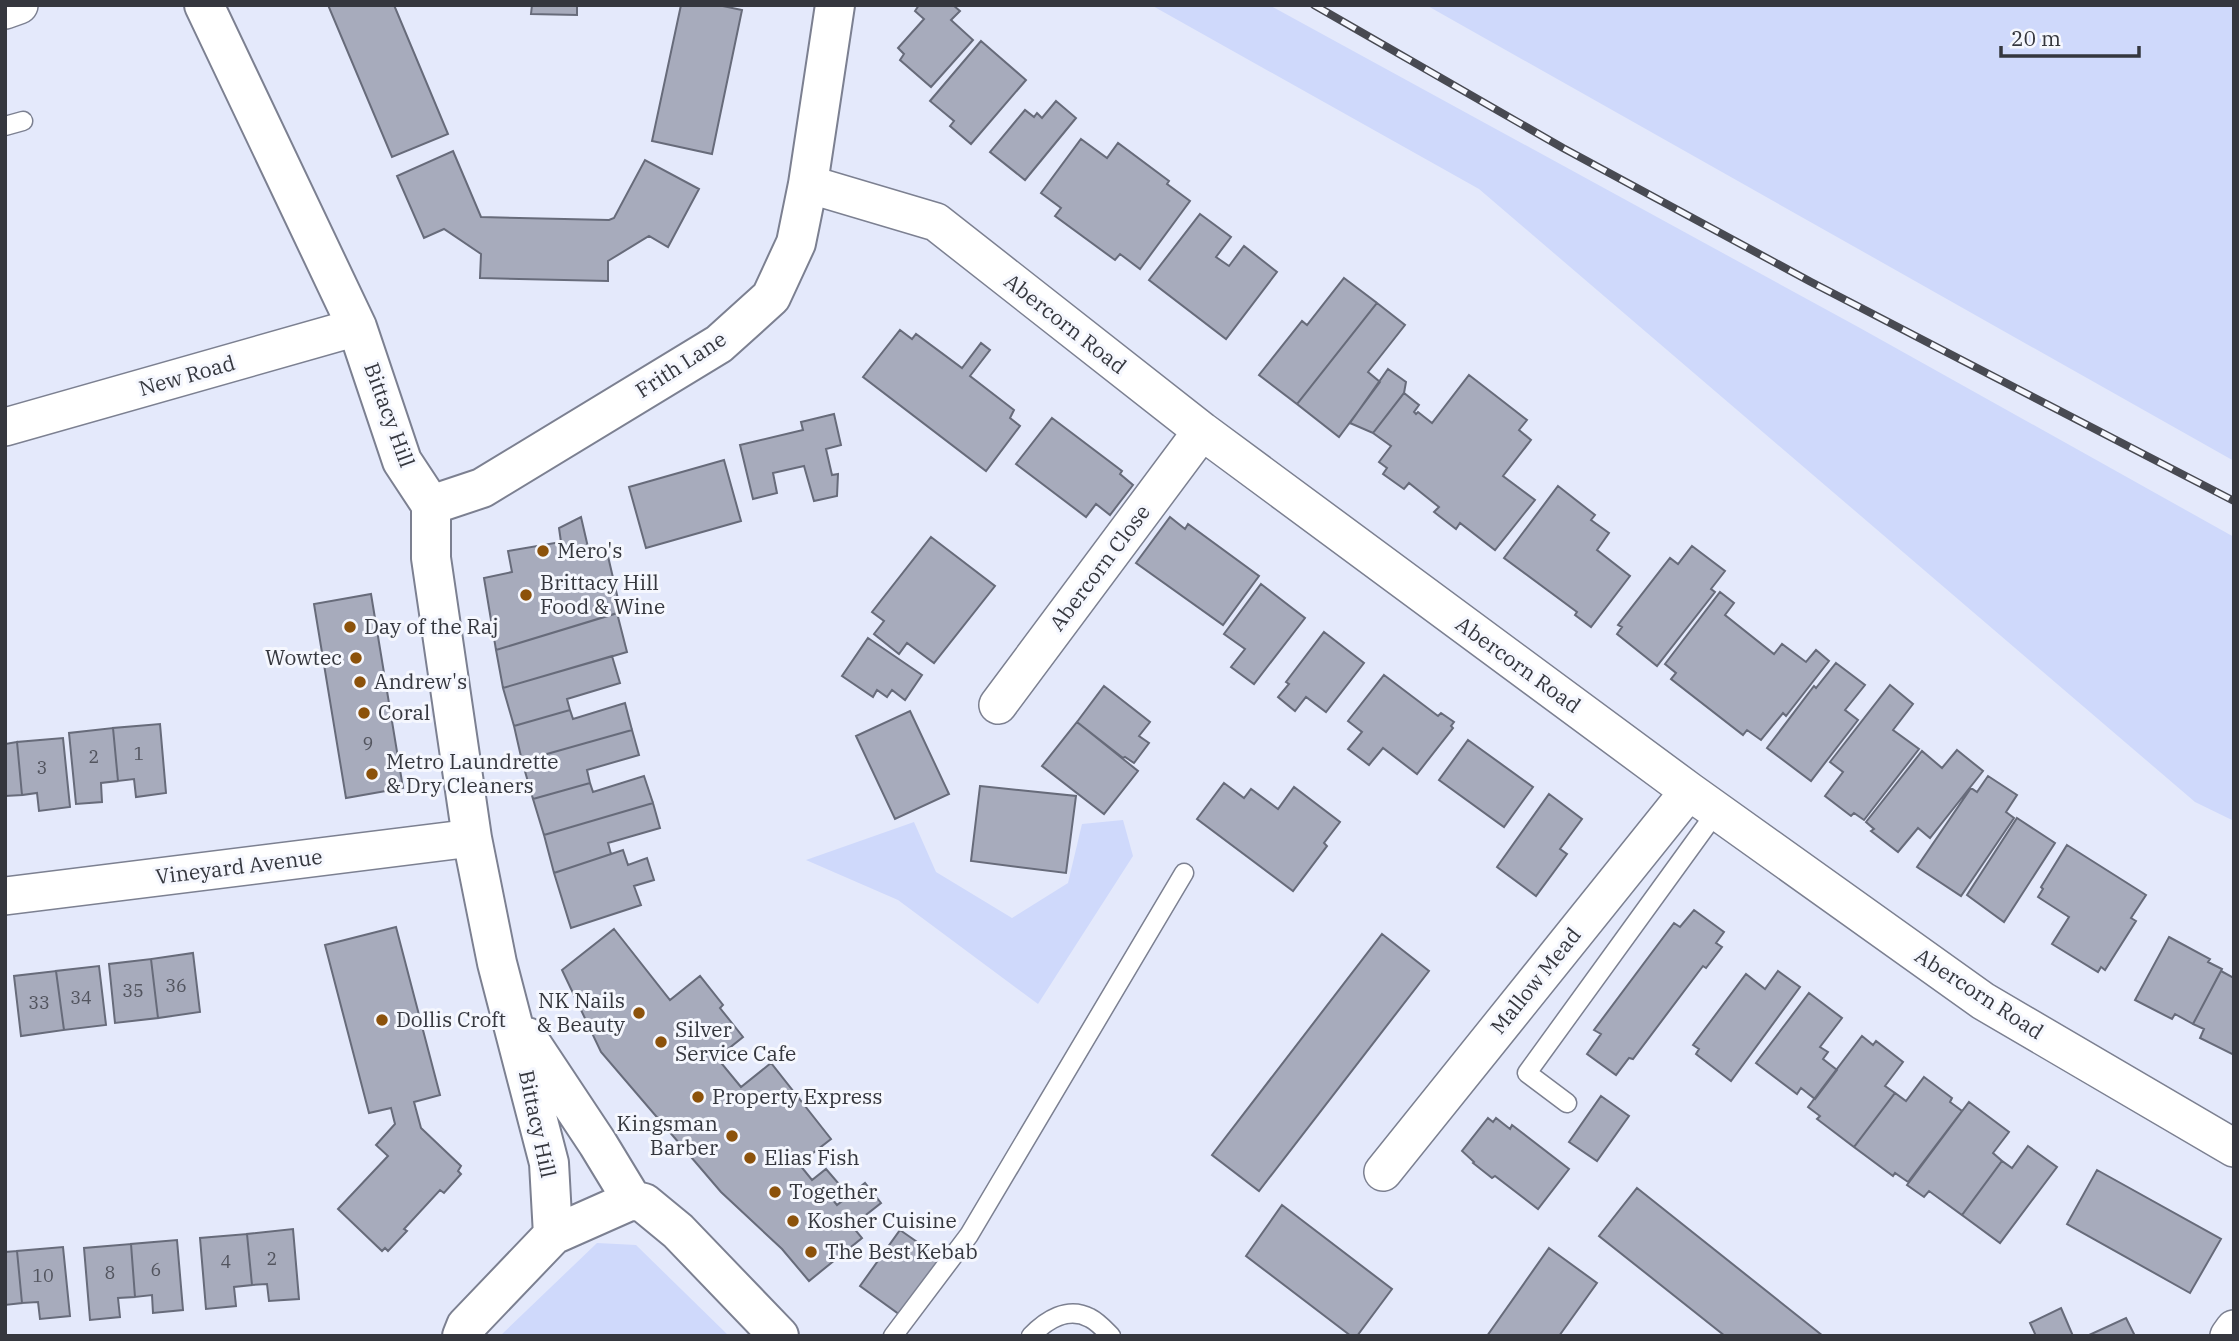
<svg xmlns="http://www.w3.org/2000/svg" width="2239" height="1341" viewBox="0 0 2239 1341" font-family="'IBM Plex Serif',serif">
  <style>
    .green { fill: #cfd9fb }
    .building { fill: #a7abbc; stroke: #676b7a; stroke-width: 2 }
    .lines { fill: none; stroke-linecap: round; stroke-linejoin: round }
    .lane-casing { stroke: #7c8091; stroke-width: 21 }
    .street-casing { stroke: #7c8091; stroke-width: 40 }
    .secondary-casing { stroke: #7c8091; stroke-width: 42 }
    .lane { stroke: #fff; stroke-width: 18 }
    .street { stroke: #fff; stroke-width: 37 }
    .secondary { stroke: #fff; stroke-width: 38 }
    .rail-casing { stroke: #484a52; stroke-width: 8 }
    .rail { stroke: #f5f7fe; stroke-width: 5; stroke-dasharray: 16; stroke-linecap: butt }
    .poi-dot { fill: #8c520b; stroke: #f5f7fe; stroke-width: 2.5 }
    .labels { text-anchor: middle; stroke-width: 6; stroke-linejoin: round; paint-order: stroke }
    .number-label { font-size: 18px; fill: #52545e }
    .street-label { font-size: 21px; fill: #35373e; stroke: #f5f7fe }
    .poi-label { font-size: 21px; fill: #35373e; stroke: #f5f7fe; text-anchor: start }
  </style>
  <rect width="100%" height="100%" fill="#e4e9fb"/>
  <path class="green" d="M 1151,5 L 1269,5 L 1860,328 L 2234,537 L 2234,821 L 2195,802 L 1479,189 Z
    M 1426,5 L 2234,5 L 2234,461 Z
    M 1123,820 L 1133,856 L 1038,1004 L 898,900 L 806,860 L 914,822 L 936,872 L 1012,918 L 1068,883 L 1082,824 Z
    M 597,1243 L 636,1245 L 729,1336 L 500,1336 Z"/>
  <path class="building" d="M 328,5 L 394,5 L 448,134 L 392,157 Z
    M 532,5 L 577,5 L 577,15 L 531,14 Z
    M 681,5 L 718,5 L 742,10 L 712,154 L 652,141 Z
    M 919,5 L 953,5 L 960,11 L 951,20 L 973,40 L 931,87 L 900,60 L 904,54 L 898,48 L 924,19 L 915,11 Z
    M 981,41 L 1026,80 L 971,144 L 950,126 L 954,121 L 930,101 Z
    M 1056,101 L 1076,118 L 1025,180 L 990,152 L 1025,110 L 1034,117 L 1037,113 L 1042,118 Z
    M 1081,139 L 1107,158 L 1118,143 L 1169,181 L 1167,184 L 1190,201 L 1140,269 L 1120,254 L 1115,260 L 1055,216 L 1061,208 L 1041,193 Z
    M 453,151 L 481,217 L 609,220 L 614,218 L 645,160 L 699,189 L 668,247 L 649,236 L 608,261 L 608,281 L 480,278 L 481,254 L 444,229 L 424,238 L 397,176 Z
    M 1200,214 L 1231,237 L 1216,257 L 1229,266 L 1244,246 L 1277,272 L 1226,339 L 1149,280 Z
    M 1344,278 L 1377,303 L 1297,404 L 1259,375 L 1302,321 L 1307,325 Z
    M 1377,303 L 1405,325 L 1368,372 L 1380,382 L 1339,437 L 1297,404 Z
    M 900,330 L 912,339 L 916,334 L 962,368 L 981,343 L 990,350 L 970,376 L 1014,410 L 1010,418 L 1020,426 L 986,471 L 863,377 Z
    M 1388,369 L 1406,382 L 1404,393 L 1373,433 L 1350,423 Z
    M 1469,375 L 1527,420 L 1519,430 L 1531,440 L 1503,476 L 1535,500 L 1495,550 L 1460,523 L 1456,529 L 1434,512 L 1439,507 L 1409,483 L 1404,489 L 1383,474 L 1387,468 L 1379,462 L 1391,446 L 1373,433 L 1404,393 L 1419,405 L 1414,412 L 1416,414 L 1418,412 L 1432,423 Z
    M 834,414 L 841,445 L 826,449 L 832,475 L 838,474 L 837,496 L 814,501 L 804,466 L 773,473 L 777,493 L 753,499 L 740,445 L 803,430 L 801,422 Z
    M 1052,418 L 1122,471 L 1120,474 L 1133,485 L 1110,515 L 1096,504 L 1086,517 L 1016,464 Z
    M 724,460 L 741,521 L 646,548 L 629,487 Z
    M 1558,486 L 1595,515 L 1591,520 L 1609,533 L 1597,550 L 1630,576 L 1591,627 L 1575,615 L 1577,612 L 1504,558 Z
    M 581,517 L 590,556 L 607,552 L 621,612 L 496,650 L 484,578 L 512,572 L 508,551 L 561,542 L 559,528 Z
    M 1170,517 L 1185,529 L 1188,524 L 1259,576 L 1223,625 L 1136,563 Z
    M 931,537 L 995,586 L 934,663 L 907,643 L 899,654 L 874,634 L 884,621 L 872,612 Z
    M 1692,546 L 1725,571 L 1711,589 L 1715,592 L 1657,666 L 1617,634 L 1622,627 L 1618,625 L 1670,558 L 1678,564 Z
    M 1261,584 L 1305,618 L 1254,684 L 1231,667 L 1245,649 L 1224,634 Z
    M 1720,592 L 1734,603 L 1725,615 L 1774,654 L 1782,644 L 1806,662 L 1816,650 L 1829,661 L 1786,716 L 1783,713 L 1761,740 L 1747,730 L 1743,735 L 1671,679 L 1676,673 L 1665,664 Z
    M 371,594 L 403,788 L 346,798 L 314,604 Z
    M 617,613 L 627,652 L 503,688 L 496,650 Z
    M 1324,632 L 1364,663 L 1326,712 L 1306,697 L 1295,711 L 1278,697 L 1289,684 L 1286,682 Z
    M 868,638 L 922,675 L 905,700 L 892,690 L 887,697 L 877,690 L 873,697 L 842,676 Z
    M 612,656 L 620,683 L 567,699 L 570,710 L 514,726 L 503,688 Z
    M 1836,663 L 1865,685 L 1845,710 L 1858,720 L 1811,781 L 1767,748 L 1814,686 L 1816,688 Z
    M 1384,675 L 1438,716 L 1441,713 L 1454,722 L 1451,726 L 1453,728 L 1417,774 L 1383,748 L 1369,765 L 1348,749 L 1362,732 L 1348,721 Z
    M 1890,685 L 1913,704 L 1893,730 L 1919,749 L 1864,820 L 1854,813 L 1851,816 L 1825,796 L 1843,772 L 1830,762 Z
    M 1104,686 L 1150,722 L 1139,736 L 1149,743 L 1134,763 L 1125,757 L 1123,758 L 1077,722 Z
    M 625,703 L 632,730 L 522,761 L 514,726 L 570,710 L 573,719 Z
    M 910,711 L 949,794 L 895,819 L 856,736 Z
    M 1077,722 L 1138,771 L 1104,814 L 1042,766 Z
    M 160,724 L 166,793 L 136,797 L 134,779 L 118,781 L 113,728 Z
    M 113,728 L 118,781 L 101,783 L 102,802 L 76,804 L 69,733 Z
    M 632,730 L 639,755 L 587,770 L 590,783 L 533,799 L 522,761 Z
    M 63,738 L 70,807 L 39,811 L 37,793 L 22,795 L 17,742 Z
    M 1468,740 L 1533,787 L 1504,827 L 1439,780 Z
    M 17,742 L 22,795 L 5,796 L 5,744 Z
    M 1957,750 L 1983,771 L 1930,838 L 1918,828 L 1898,852 L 1871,831 L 1874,829 L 1866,822 L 1922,751 L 1942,768 Z
    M 644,776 L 653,803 L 544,835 L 533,799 L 590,783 L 593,792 Z
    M 1988,776 L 2017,795 L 2006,812 L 2014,818 L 1961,896 L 1917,867 L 1971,788 L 1977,792 Z
    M 1224,783 L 1244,798 L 1251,789 L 1278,809 L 1294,787 L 1340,822 L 1324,843 L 1327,846 L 1293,891 L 1197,819 Z
    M 980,786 L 1076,796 L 1066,873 L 971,861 Z
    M 1549,794 L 1582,819 L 1560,849 L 1567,854 L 1536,896 L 1497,867 Z
    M 653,803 L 660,828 L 608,843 L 611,854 L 554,873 L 544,835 Z
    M 2017,818 L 2055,843 L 2004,922 L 1967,895 Z
    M 2067,845 L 2146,895 L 2131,918 L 2136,921 L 2105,970 L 2101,967 L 2098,972 L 2052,944 L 2069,917 L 2038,897 L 2043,889 L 2041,887 Z
    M 623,850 L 628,865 L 647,858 L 654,880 L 634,886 L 641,905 L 571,928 L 554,873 Z
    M 1694,910 L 1724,932 L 1716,943 L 1722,947 L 1706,968 L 1703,966 L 1633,1059 L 1629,1058 L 1616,1075 L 1587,1054 L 1601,1034 L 1594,1030 L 1674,923 L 1680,927 Z
    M 396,927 L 440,1095 L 414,1102 L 421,1128 L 461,1166 L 458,1171 L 461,1174 L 444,1193 L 440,1190 L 404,1229 L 407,1231 L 388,1251 L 385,1248 L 382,1251 L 338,1209 L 388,1156 L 376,1145 L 395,1124 L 391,1108 L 369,1113 L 325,945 Z
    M 614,929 L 670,1000 L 700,976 L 723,1005 L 720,1008 L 743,1037 L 717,1058 L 741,1087 L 771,1063 L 831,1139 L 799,1164 L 812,1180 L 826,1169 L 839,1184 L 827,1193 L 837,1205 L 865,1183 L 881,1203 L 852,1226 L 862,1238 L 809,1281 L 782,1249 L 721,1192 L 601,1052 L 562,970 Z
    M 1382,934 L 1429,971 L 1259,1191 L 1212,1155 Z
    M 2169,937 L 2210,959 L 2208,962 L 2222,969 L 2193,1024 L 2175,1014 L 2172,1019 L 2135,1000 Z
    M 193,953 L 200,1012 L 158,1018 L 151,959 Z
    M 151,959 L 158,1018 L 115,1023 L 109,964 Z
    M 99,966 L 106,1025 L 64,1030 L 56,971 Z
    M 56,971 L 64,1030 L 21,1036 L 14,976 Z
    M 1778,971 L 1800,987 L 1731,1081 L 1696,1054 L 1699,1049 L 1693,1045 L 1746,974 L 1765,989 Z
    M 2221,971 L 2234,978 L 2234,1055 L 2200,1038 L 2204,1029 L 2193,1024 Z
    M 1809,993 L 1842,1018 L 1820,1047 L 1828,1052 L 1823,1059 L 1837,1070 L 1815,1099 L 1801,1088 L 1797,1094 L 1756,1063 Z
    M 1862,1036 L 1873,1045 L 1876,1041 L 1903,1062 L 1885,1086 L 1895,1093 L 1854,1147 L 1817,1119 L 1820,1116 L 1808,1107 Z
    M 1924,1077 L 1952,1098 L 1950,1102 L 1962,1111 L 1908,1182 L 1895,1173 L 1893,1176 L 1854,1147 L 1895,1093 L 1906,1101 Z
    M 1601,1096 L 1629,1116 L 1597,1161 L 1569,1142 Z
    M 1969,1102 L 2009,1132 L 1993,1153 L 2002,1161 L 1962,1215 L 1929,1191 L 1924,1197 L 1907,1185 Z
    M 1488,1118 L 1493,1122 L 1496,1118 L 1510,1129 L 1512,1125 L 1569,1169 L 1538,1209 L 1495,1176 L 1492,1178 L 1473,1163 L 1474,1162 L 1462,1151 Z
    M 2028,1146 L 2057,1167 L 2000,1243 L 1962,1215 L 2002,1161 L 2012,1168 Z
    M 2097,1170 L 2221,1239 L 2190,1293 L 2067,1224 Z
    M 1637,1188 L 1823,1336 L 1725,1336 L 1599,1236 Z
    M 1282,1205 L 1392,1289 L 1357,1336 L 1351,1336 L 1246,1256 Z
    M 293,1229 L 299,1299 L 269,1301 L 267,1284 L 252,1285 L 247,1234 Z
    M 900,1230 L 943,1260 L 903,1317 L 860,1286 Z
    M 247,1234 L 252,1285 L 234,1287 L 236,1306 L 206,1309 L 200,1238 Z
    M 177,1240 L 183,1310 L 153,1313 L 152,1295 L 135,1297 L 131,1244 Z
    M 131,1244 L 135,1297 L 118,1298 L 120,1317 L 90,1320 L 84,1248 Z
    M 63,1247 L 70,1316 L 40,1319 L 38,1302 L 22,1303 L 17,1251 Z
    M 1549,1248 L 1597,1283 L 1559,1336 L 1487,1336 Z
    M 17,1251 L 22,1303 L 5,1305 L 5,1252 Z
    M 2061,1308 L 2073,1336 L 2036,1336 L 2030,1323 Z
    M 2126,1318 L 2135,1336 L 2087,1336 Z"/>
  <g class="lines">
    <defs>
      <path id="lane" d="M 5,126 L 23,121
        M 1567,1103 L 1527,1073 L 1717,811
        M 893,1336 L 969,1235 L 1184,873
        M 1031,1336 C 1046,1320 1068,1306 1090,1318 C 1098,1322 1105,1330 1111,1336"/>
      <path id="street" d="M 5,10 L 19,5
        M 808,184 L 936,222 L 1202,431 L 1689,791 L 1983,1001 L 2234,1148
        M 5,427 L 357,327
        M 998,705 L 1202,431
        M 5,896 L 472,838
        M 1383,1172 L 1689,791
        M 2229,1336 L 2234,1329"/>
      <path id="secondary" d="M 204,5 L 357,327 L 402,461 L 431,505 L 431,558 L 472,838 L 497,963 L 549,1163 L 553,1235
        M 431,505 L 482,488 L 719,344 L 771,297 L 796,243 L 808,184 L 835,5
        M 527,1037 L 598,1144 L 632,1200
        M 462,1336 L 466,1326 L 553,1235 L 632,1200 L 644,1203 L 678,1231 L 779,1336"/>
    </defs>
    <use href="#lane" class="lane-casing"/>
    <use href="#street" class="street-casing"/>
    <use href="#secondary" class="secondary-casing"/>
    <use href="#lane" class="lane"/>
    <use href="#street" class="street"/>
    <use href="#secondary" class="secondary"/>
    <defs>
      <path id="rail" d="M 1314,5 L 1563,148 L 1811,282 L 2234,501"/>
    </defs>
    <use href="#rail" class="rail-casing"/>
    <use href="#rail" class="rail"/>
  </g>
  <g class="poi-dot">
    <circle cx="543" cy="551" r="7"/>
    <circle cx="526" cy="595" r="7"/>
    <circle cx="350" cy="627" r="7"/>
    <circle cx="356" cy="658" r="7"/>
    <circle cx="360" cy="682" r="7"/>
    <circle cx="364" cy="713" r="7"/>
    <circle cx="372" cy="774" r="7"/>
    <circle cx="639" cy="1013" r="7"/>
    <circle cx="382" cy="1020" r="7"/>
    <circle cx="661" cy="1042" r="7"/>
    <circle cx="698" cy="1097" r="7"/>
    <circle cx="732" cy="1136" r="7"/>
    <circle cx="750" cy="1158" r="7"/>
    <circle cx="775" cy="1192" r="7"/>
    <circle cx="793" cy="1221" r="7"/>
    <circle cx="811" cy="1252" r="7"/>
  </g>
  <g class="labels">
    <g class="number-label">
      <text x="368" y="750">9</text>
      <text x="139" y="760">1</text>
      <text x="94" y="763">2</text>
      <text x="42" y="774">3</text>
      <text x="176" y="992">36</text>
      <text x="133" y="997">35</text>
      <text x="81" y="1004">34</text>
      <text x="39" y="1009">33</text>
      <text x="272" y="1265">2</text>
      <text x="226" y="1268">4</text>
      <text x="156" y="1276">6</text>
      <text x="110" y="1279">8</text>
      <text x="43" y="1282">10</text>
    </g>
    <g class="street-label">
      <text transform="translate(1065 324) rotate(38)" y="7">Abercorn Road</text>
      <text transform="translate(681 365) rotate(-33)" y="7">Frith Lane</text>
      <text transform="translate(187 376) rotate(-16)" y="7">New Road</text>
      <text transform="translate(389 415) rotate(70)" y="7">Bittacy Hill</text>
      <text transform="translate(1100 568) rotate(-53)" y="7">Abercorn Close</text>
      <text transform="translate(1518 665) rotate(36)" y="7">Abercorn Road</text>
      <text transform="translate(239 867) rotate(-7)" y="7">Vineyard Avenue</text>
      <text transform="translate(1536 981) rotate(-51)" y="7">Mallow Mead</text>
      <text transform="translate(1979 994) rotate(33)" y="7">Abercorn Road</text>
      <text transform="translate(537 1124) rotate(78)" y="7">Bittacy Hill</text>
    </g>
    <g class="poi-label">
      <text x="557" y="558">Mero's</text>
      <text x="540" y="590">Brittacy Hill<tspan x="540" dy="24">Food &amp; Wine</tspan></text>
      <text x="364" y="634">Day of the Raj</text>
      <text x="342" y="665" text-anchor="end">Wowtec</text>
      <text x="374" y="689">Andrew's</text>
      <text x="378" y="720">Coral</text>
      <text x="386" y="769">Metro Laundrette<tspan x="386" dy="24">&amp; Dry Cleaners</tspan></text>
      <text x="625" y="1008" text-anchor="end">NK Nails<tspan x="625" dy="24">&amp; Beauty</tspan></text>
      <text x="396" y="1027">Dollis Croft</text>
      <text x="675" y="1037">Silver<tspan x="675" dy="24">Service Cafe</tspan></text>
      <text x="712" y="1104">Property Express</text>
      <text x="718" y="1131" text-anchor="end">Kingsman<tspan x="718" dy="24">Barber</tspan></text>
      <text x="764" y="1165">Elias Fish</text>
      <text x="789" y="1199">Together</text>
      <text x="807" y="1228">Kosher Cuisine</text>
      <text x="825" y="1259">The Best Kebab</text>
    </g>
  </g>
  <rect width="2239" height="1341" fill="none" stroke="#35373e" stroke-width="14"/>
  <path d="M2001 46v10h138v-10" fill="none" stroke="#35373e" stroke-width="3.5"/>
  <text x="2011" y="46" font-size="21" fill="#35373e" stroke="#f5f7fe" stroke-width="5" paint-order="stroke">20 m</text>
</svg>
